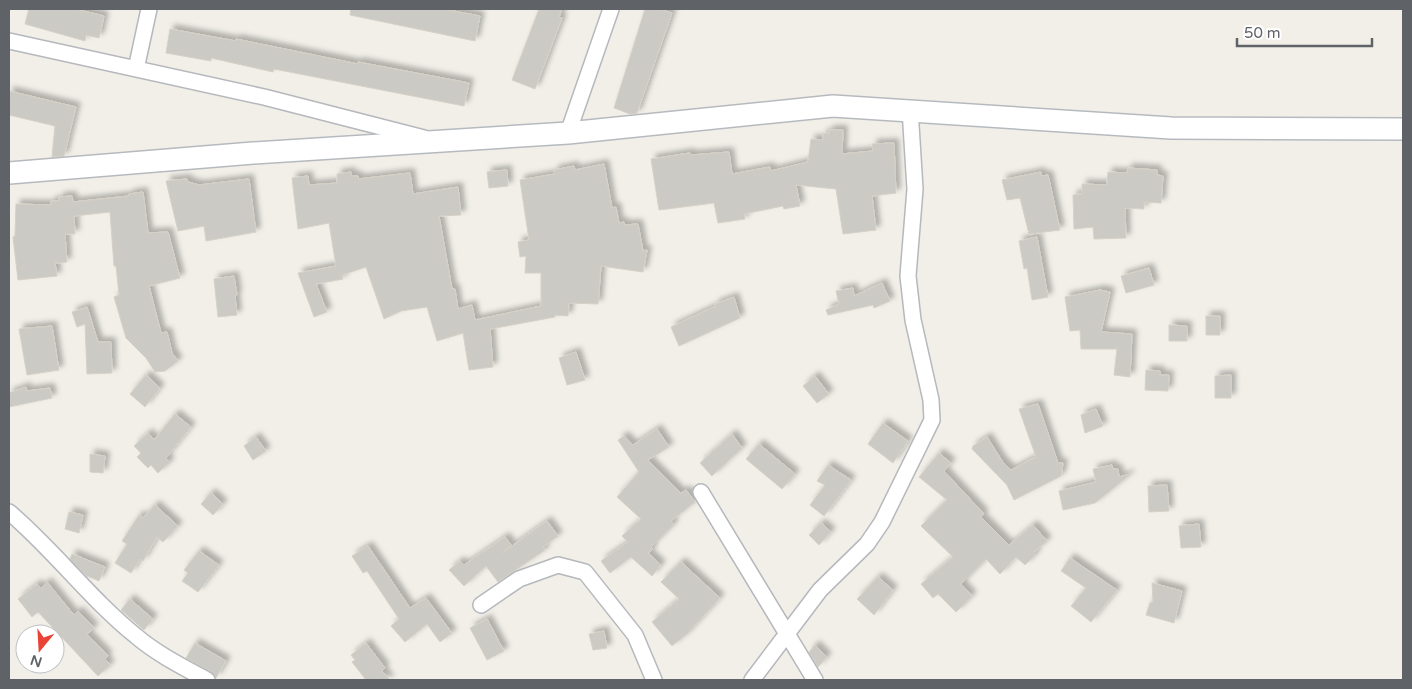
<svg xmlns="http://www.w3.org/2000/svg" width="1412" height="689" viewBox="0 0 1412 689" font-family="'Varela Round',sans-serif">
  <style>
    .building { fill: #cccac5; stroke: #d6d1c6; filter: url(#shadow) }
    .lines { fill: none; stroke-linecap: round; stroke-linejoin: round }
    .street-casing { stroke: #b5b8bc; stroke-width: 18 }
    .secondary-casing { stroke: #b6babf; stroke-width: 24 }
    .street { stroke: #fff; stroke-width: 15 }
    .secondary { stroke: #fff; stroke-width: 21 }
  </style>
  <defs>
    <filter id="shadow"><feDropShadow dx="4.5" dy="-4.5" stdDeviation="2.5" flood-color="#0004"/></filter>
  </defs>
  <rect width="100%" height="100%" fill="#f1efe8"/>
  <path class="building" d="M 29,9 L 75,9 L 104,16 L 99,38 L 86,35 L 85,41 L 25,24 Z
    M 351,9 L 443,9 L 480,16 L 475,41 L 350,15 Z
    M 539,9 L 562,9 L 559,17 L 562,18 L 535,89 L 512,80 Z
    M 645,9 L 659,9 L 672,13 L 637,113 L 630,114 L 614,108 Z
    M 170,29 L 236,41 L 236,39 L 358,64 L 358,62 L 469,83 L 464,106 L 274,69 L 273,72 L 211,58 L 211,61 L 166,53 Z
    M 9,91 L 76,107 L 64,156 L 52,157 L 55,126 L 9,115 Z
    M 829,130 L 843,130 L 842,154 L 873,151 L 872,144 L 894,143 L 896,193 L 872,196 L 876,230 L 843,234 L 836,189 L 796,185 L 800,206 L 784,209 L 783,206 L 744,214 L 745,219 L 718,223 L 714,203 L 659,210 L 651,159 L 690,153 L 691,155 L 729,152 L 732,174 L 770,167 L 771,171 L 808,162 L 811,139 L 823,140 L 823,133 L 829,134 Z
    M 604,164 L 612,208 L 616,207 L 619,223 L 624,222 L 624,225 L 638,224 L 643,251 L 647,250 L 643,272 L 601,266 L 598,304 L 569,303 L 568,316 L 555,315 L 555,317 L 490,329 L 493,367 L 469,370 L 463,333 L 437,341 L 427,307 L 401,311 L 384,319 L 366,267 L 342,275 L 343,279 L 316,284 L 327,312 L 314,317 L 298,273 L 336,266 L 329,223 L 298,229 L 292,178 L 308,176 L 309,185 L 337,183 L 337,174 L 351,172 L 351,176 L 358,176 L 358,179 L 410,173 L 413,194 L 458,187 L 461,215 L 439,216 L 452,289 L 455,289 L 458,309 L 472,305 L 475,320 L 541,306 L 541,273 L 525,273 L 526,256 L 520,257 L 518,242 L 529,240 L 520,180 L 555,174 L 554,170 L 574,166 L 575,170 Z
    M 1128,168 L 1157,170 L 1157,175 L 1163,176 L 1161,203 L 1144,202 L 1144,209 L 1125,208 L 1126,238 L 1094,239 L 1093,227 L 1074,229 L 1073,195 L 1082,194 L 1082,184 L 1107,185 L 1108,172 L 1127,173 Z
    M 507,170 L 508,186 L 489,188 L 487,172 Z
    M 1041,172 L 1041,176 L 1048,175 L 1060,230 L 1029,234 L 1020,198 L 1007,200 L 1002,180 Z
    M 187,179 L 188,182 L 199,185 L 249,179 L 256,232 L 206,241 L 204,226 L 178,231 L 166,181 Z
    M 143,192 L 148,233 L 168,232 L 180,278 L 149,286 L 161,333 L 167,332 L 172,353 L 178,361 L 165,371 L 155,372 L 146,358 L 126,338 L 114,297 L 119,295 L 116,266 L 114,266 L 110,212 L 74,216 L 75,234 L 65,234 L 67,262 L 55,263 L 57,276 L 18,280 L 13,237 L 15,236 L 16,204 L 51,205 L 51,201 L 59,201 L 59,197 L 72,196 L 73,202 L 129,196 L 129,194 Z
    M 1037,237 L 1048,297 L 1032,300 L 1027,268 L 1024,269 L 1019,241 Z
    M 1149,268 L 1154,285 L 1126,293 L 1121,276 Z
    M 234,276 L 237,295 L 235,296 L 237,315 L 218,317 L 214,279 Z
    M 882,283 L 890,301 L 874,308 L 873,305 L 828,315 L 826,310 L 839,304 L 836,291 L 853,288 L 854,296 Z
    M 1100,290 L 1110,292 L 1101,332 L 1132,334 L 1130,377 L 1114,375 L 1117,349 L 1081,349 L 1080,330 L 1070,331 L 1065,297 Z
    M 734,297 L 740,318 L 679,346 L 671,327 L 716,306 L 715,304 Z
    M 87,307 L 98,342 L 111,342 L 112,373 L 87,374 L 85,324 L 77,327 L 72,312 Z
    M 1206,316 L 1220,316 L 1220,335 L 1206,335 Z
    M 1169,325 L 1187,326 L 1187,341 L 1169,341 Z
    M 52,326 L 59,370 L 27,375 L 19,329 Z
    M 576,352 L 585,380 L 567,385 L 559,358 Z
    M 1146,370 L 1160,371 L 1160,375 L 1169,375 L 1168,391 L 1145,390 Z
    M 146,375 L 160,388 L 145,407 L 130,394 Z
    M 1231,375 L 1231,398 L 1215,398 L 1215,376 Z
    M 815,376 L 829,394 L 817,403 L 803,386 Z
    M 26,387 L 27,391 L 50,388 L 52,398 L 9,407 L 9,393 Z
    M 1038,404 L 1058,463 L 1063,463 L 1061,476 L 1014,500 L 1007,485 L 972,449 L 973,446 L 987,437 L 1002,461 L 1011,470 L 1036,457 L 1019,409 Z
    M 1096,409 L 1103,426 L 1085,433 L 1081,415 Z
    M 175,414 L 191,427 L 166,458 L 170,462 L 158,473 L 151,465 L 148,468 L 137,457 L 141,453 L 134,446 L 148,433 L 154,440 Z
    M 883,423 L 908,441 L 893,463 L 868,444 Z
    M 657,429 L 669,447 L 648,460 L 681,493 L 686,490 L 695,502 L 671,521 L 674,524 L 651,547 L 653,549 L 648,553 L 661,565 L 652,576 L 631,557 L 610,573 L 601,561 L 628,542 L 622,536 L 641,519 L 617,497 L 639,472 L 618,440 L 624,436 L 633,445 Z
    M 732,434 L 742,448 L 712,476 L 700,463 Z
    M 256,437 L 266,451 L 253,460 L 244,446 Z
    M 759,444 L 795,474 L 782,489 L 746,459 Z
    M 939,453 L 951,463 L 944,471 L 984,514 L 981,517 L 1009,545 L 1033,525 L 1047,541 L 1034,552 L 1036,554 L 1025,565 L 1016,557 L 1000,574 L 986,559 L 961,584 L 972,596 L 956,612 L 938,594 L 933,598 L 921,584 L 953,557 L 921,526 L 947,500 L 919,477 Z
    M 90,454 L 105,456 L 103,473 L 90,472 Z
    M 828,465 L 851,480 L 824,516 L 810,505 L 825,485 L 817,481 Z
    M 1112,465 L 1113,469 L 1118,469 L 1119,477 L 1131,474 L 1095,503 L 1063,510 L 1059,491 L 1096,482 L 1093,469 Z
    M 1167,485 L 1169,511 L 1149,512 L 1148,486 Z
    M 211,493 L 223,504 L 213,515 L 201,504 Z
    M 155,505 L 178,526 L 163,542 L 157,537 L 143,561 L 140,559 L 131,573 L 115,563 L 127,544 L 122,541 L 139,515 L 143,518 Z
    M 69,512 L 83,515 L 79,533 L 65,529 Z
    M 547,521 L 558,536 L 543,547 L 545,550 L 498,582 L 486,566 L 464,586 L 449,570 L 460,561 L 464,565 L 505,537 L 511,545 L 502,553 Z
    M 821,523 L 831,532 L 819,545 L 809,535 Z
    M 1199,524 L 1201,547 L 1181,548 L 1179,526 Z
    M 368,546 L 410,608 L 426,598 L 452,633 L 440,642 L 427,624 L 405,642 L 391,626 L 399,619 L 367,571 L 363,573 L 352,556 Z
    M 199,551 L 219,565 L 198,592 L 182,581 L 188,573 L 184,570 Z
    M 72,554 L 105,567 L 99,581 L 87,576 L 70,559 Z
    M 1070,558 L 1117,590 L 1091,622 L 1071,606 L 1086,588 L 1061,571 Z
    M 681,562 L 720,598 L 687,634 L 672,646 L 652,622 L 679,599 L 661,582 Z
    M 878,577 L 893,590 L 874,615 L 857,599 Z
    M 47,582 L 74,615 L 78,611 L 94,628 L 87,634 L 108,656 L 105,659 L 110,665 L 98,676 L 38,612 L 32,617 L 18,599 L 37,584 L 41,588 Z
    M 1152,583 L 1182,591 L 1174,623 L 1146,615 L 1150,603 L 1153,602 Z
    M 130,599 L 153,619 L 144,630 L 121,610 Z
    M 487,619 L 504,651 L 487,660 L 470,628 Z
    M 604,631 L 607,648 L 593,650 L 589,634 Z
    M 195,643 L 226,661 L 216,678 L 211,672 L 186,658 Z
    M 366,643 L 385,668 L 382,671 L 390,680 L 366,680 L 352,662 L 355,660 L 351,655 Z
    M 815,645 L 827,657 L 818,667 L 809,652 Z"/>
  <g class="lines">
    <defs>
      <path id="street" d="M 9,41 L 264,97 L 424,138
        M 136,69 L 149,9
        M 568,133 L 611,9
        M 701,492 L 815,680
        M 9,512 C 54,550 90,599 136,636 C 157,654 183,667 207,680
        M 481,605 L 519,579 L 558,565 L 585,572 L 635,635 L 654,680
        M 752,680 L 820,590 L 867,544 L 882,522 L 932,420 L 931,400 L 913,320 L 908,276 L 915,189 L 910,109"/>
      <path id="secondary" d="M 9,173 L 253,153 L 568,133 L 833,106 L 1171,128 L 1403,129"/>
    </defs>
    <use href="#street" class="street-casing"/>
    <use href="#secondary" class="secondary-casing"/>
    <use href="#street" class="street"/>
    <use href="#secondary" class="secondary"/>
  </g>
  <rect width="1412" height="689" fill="none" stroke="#5f6368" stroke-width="20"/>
  <g transform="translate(40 649) rotate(198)"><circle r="24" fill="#ffffff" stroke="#bfc1c3"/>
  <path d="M0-4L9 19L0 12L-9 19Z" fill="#ea4335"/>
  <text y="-8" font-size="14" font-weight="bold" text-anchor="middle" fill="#5f6368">N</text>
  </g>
  <path d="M1237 38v8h135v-8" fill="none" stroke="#5f6368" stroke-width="2.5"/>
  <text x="1244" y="38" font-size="15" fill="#5f6368" stroke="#ffffff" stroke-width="4" paint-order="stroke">50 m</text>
</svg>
